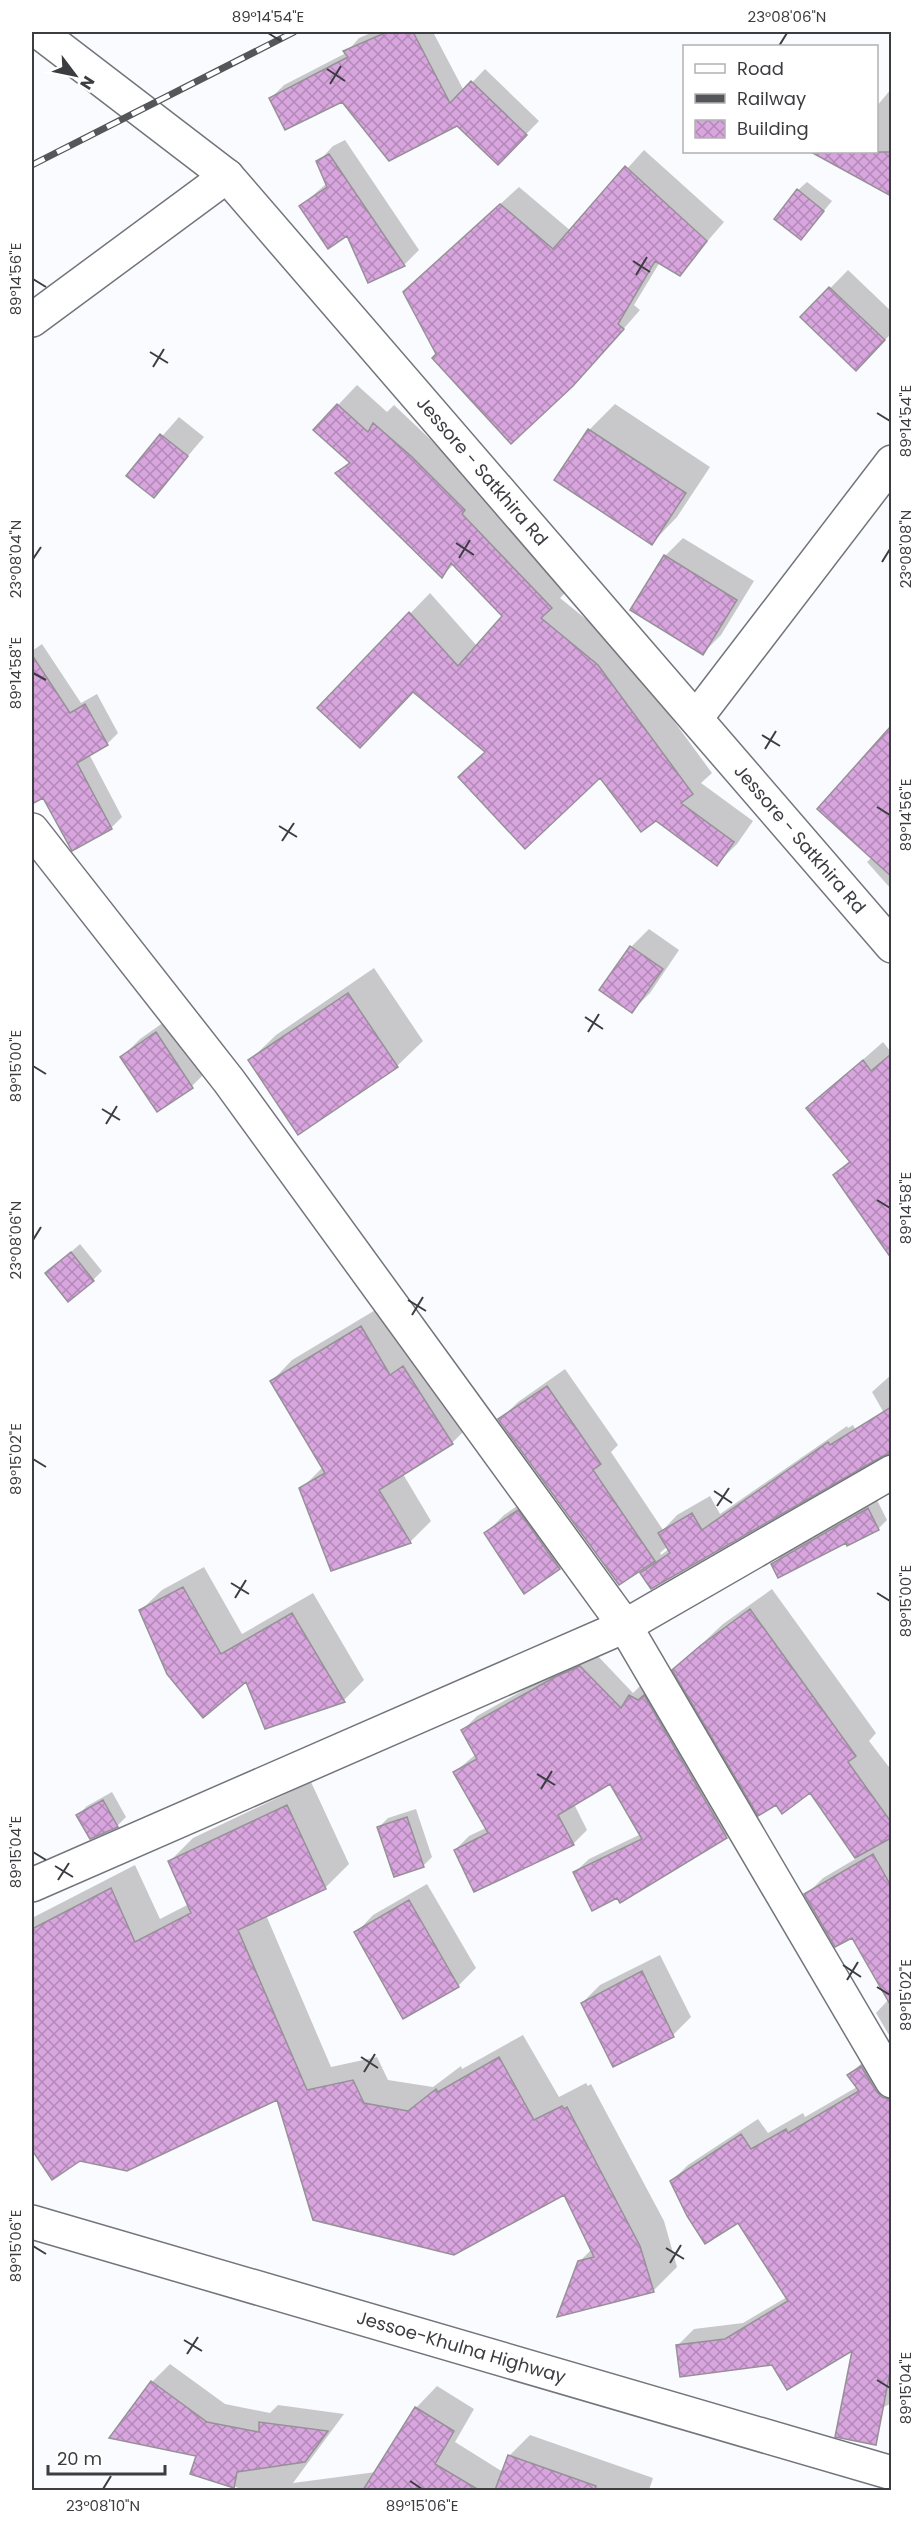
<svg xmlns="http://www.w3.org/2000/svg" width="923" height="2522" viewBox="0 0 923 2522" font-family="Poppins,sans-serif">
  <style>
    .shadow { fill: #0003; fill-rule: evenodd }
    .building { fill: url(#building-cross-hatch); stroke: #969197; stroke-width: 1.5 }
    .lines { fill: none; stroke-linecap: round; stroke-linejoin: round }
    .street-casing { stroke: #73757c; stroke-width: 36 }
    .primary-casing { stroke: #73757c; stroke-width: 36 }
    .highway-casing { stroke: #73757c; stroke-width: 36 }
    .street { stroke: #fff; stroke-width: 33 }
    .primary { stroke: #fff; stroke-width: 33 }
    .highway { stroke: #fff; stroke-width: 33 }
    .rail-casing { stroke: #555659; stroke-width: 7 }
    .rail { stroke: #fff; stroke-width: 4.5; stroke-dasharray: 14; stroke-linecap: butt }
    .ticks { fill: none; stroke: #3c3d40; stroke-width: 2 }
    .labels { text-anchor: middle; stroke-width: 6; stroke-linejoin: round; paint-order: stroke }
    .street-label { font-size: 18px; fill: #3c3d40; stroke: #fff }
    .neatline { fill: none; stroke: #3c3d40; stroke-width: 2 }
    .ticks-label { font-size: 15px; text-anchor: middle; fill: #3c3d40 }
  </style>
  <defs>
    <pattern id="building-cross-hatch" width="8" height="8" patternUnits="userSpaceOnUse" patternTransform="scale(1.5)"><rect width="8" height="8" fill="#d9a5df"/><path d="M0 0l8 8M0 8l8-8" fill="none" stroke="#b188b6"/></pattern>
  </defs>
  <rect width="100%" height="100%" fill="#fafbfe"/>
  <path class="shadow" d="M 373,32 L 433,32 L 464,91 L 485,69 L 539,121 L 498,163 L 457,124 L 342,100 L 271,98 L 284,85 L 346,53 L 359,38 Z
    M 892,88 L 892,194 L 842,167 L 851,152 L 876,152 L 876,107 Z
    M 345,140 L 419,250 L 404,265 L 368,281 L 348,233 L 301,206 L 327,183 L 318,162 L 333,146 Z
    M 644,150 L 724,222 L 679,274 L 660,262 L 634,305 L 640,310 L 591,366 L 437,354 L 405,292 L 423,274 L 519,187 L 571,231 Z
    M 807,182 L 832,201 L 801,238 L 798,190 Z
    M 848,270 L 892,312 L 892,333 L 856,368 L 802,317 Z
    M 357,385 L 387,412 L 394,405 L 484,490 L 570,588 L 560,598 L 618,645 L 712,773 L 701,783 L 753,821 L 737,844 L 717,864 L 601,776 L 487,752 L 414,690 L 319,708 L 430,593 L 477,646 L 504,616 L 454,564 L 442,576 L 337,473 L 350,461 L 338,405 Z
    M 615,404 L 710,467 L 677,517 L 652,543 L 556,480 L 589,430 Z
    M 179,417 L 204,437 L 154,496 L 128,475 Z
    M 683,538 L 754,581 L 721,635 L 703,653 L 632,610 L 665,556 Z
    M 42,644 L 81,703 L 97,694 L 118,733 L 107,744 L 89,754 L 122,817 L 111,828 L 44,796 L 37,799 L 32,790 L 32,651 Z
    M 892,728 L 892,890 L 867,862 L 872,857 L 819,809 Z
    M 649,929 L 679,950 L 650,993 L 632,1011 L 631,947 Z
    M 374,968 L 423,1041 L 397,1066 L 250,1060 L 276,1035 Z
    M 174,1015 L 209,1069 L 192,1086 L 122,1057 L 140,1039 Z
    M 883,1042 L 891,1052 L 892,1255 L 835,1175 L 850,1160 L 808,1108 Z
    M 80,1244 L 102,1271 L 93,1280 L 47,1273 Z
    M 382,1306 L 473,1422 L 452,1443 L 403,1474 L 431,1521 L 410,1542 L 301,1489 L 323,1467 L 272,1381 L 292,1360 Z
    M 565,1369 L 618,1445 L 611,1452 L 663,1530 L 677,1515 L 710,1496 L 720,1514 L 847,1426 L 848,1428 L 853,1425 L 868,1455 L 642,1573 L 654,1562 L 500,1420 L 518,1402 ZM 668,1546 L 669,1549 L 661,1555 L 660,1553 Z
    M 892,1374 L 892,1427 L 872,1392 Z
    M 536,1493 L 577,1550 L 559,1568 L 524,1591 L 486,1533 L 504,1515 Z
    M 877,1500 L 887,1520 L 878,1529 L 773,1564 L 782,1555 Z
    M 204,1567 L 242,1634 L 313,1593 L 364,1680 L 344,1700 L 247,1679 L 141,1610 L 162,1590 Z
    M 772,1589 L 876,1733 L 869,1741 L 892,1771 L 892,1836 L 889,1837 L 892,1841 L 892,2040 L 876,2013 L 889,1999 L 852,1936 L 806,1895 L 823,1878 L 857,1858 L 810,1791 L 674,1670 L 723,1624 Z
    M 595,1653 L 633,1693 L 644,1682 L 740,1822 L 726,1836 L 618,1896 L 575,1872 L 589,1859 L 641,1834 L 611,1782 L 574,1804 L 587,1830 L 573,1844 L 474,1890 L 455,1850 L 469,1836 L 486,1828 L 455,1772 L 476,1754 L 463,1730 L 477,1716 L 568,1665 Z
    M 311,1782 L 349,1864 L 325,1888 L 266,1915 L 331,2067 L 377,2057 L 388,2080 L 433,2087 L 461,2066 L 462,2069 L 523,2035 L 559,2097 L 586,2083 L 588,2086 L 591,2084 L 664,2221 L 677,2267 L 653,2291 L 579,2262 L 592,2249 L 565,2193 L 277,2098 L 80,2160 L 52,2178 L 32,2147 L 32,1918 L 135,1865 L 160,1919 L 189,1904 L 169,1862 L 193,1838 Z
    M 112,1792 L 126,1817 L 117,1826 L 78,1815 L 87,1806 Z
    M 416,1809 L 432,1857 L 423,1866 L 379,1827 L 388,1818 Z
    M 427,1884 L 476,1968 L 458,1986 L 356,1933 L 373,1915 Z
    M 660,1955 L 691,2017 L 673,2035 L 614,2065 L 582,2003 L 600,1985 Z
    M 866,2059 L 892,2073 L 892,2403 L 838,2429 L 854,2348 L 773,2364 L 677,2346 L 694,2329 L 743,2323 L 787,2297 L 738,2221 L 671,2182 L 688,2165 L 758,2119 L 768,2133 L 803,2113 L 805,2117 L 857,2087 L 849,2075 Z
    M 170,2364 L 225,2404 L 270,2413 L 278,2405 L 344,2414 L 293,2483 L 376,2472 L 416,2408 L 437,2386 L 474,2409 L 455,2442 L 503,2472 L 509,2456 L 530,2435 L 653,2478 L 649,2490 L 245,2490 L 192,2473 L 198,2455 L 112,2437 L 152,2382 Z"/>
  <path class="building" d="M 387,32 L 413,32 L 450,103 L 471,81 L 527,135 L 498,165 L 457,126 L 389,161 L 342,102 L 285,130 L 269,98 L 348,57 L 343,51 Z
    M 811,152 L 891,152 L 891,196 Z
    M 329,154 L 350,185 L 405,266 L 368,283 L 347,236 L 328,249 L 299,206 L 327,187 L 316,161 Z
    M 625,166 L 707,241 L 680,276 L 655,261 L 618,324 L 624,329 L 573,386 L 511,444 L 432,358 L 436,354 L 403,292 L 500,204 L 553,249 Z
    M 797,189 L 824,211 L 801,240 L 774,219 Z
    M 829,287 L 885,340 L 856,371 L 800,317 Z
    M 337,404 L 368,432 L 373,423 L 411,456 L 465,510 L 462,514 L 552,608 L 541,618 L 598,665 L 693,794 L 681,803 L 734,842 L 717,866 L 656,821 L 641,832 L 600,778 L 525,849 L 458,777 L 485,752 L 413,692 L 360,748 L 317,708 L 409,612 L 458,666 L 502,616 L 451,563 L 442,578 L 335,473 L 350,463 L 313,430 Z
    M 588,429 L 686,493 L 652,545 L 554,480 Z
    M 160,434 L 188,456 L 154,498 L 126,476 Z
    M 664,555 L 737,600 L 703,655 L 630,610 Z
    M 32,655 L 70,713 L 85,704 L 108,745 L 77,763 L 112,829 L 72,851 L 43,798 L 32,804 Z
    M 891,726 L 891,876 L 817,809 Z
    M 630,946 L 663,969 L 632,1013 L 599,990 Z
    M 348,993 L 398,1067 L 298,1135 L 248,1060 Z
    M 156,1032 L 193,1088 L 157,1112 L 120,1057 Z
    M 891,1054 L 891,1258 L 833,1175 L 850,1162 L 806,1108 L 863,1060 L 871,1071 Z
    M 71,1252 L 94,1281 L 68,1302 L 45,1273 Z
    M 361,1326 L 390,1375 L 403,1366 L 453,1444 L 379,1490 L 411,1543 L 331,1571 L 299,1488 L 325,1473 L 270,1381 Z
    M 547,1386 L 601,1464 L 593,1470 L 655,1561 L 619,1585 L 498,1419 Z
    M 891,1407 L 891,1453 L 883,1456 L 651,1589 L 640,1573 L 670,1553 L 658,1533 L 692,1513 L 702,1530 L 828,1442 L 830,1445 Z
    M 868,1508 L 879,1530 L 847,1546 L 846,1543 L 778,1578 L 771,1564 Z
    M 518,1510 L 560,1569 L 524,1594 L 484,1533 Z
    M 183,1587 L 221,1654 L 292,1613 L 345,1702 L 265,1729 L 246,1682 L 203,1718 L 167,1674 L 139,1610 Z
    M 750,1609 L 856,1756 L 848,1762 L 891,1822 L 891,1838 L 855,1858 L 810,1793 L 782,1814 L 776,1805 L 758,1816 L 672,1670 L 700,1646 Z
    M 580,1666 L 621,1708 L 629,1695 L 638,1700 L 644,1695 L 727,1838 L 620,1903 L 617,1898 L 592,1911 L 573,1872 L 642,1839 L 610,1784 L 558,1815 L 574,1845 L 474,1892 L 454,1850 L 488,1833 L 453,1772 L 477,1759 L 461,1730 L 553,1678 Z
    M 103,1800 L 118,1827 L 90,1839 L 76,1815 Z
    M 287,1805 L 326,1889 L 238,1930 L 307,2090 L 353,2080 L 364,2103 L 408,2111 L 436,2089 L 438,2092 L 499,2057 L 534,2120 L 562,2106 L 564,2109 L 567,2107 L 640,2246 L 654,2292 L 557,2317 L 578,2261 L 594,2257 L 564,2195 L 454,2255 L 313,2220 L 277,2100 L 127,2171 L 80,2161 L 52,2180 L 32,2150 L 32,1929 L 111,1888 L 135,1942 L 191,1913 L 168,1861 Z
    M 407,1817 L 424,1867 L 394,1877 L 377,1827 Z
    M 873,1854 L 891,1886 L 891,2006 L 852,1938 L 835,1947 L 804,1894 Z
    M 409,1900 L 459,1987 L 403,2019 L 354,1932 Z
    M 642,1971 L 674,2037 L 613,2067 L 581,2003 Z
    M 861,2066 L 876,2091 L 882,2097 L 891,2100 L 891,2367 L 876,2445 L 835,2437 L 852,2351 L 787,2390 L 772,2365 L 680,2377 L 676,2345 L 725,2339 L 788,2301 L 738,2223 L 705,2244 L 687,2216 L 670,2181 L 741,2134 L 751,2149 L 786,2129 L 788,2133 L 859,2091 L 847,2075 Z
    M 151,2381 L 207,2422 L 259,2432 L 259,2422 L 328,2431 L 305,2462 L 237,2472 L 234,2488 L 190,2474 L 196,2456 L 109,2438 Z
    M 415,2407 L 454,2431 L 435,2464 L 479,2490 L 363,2490 Z
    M 508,2455 L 596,2486 L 595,2490 L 495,2490 Z"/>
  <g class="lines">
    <defs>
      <path id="street" d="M 32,320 L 227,176
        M 696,718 L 892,462
        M 32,830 L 229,1081 L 625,1626 L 892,2081
        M 32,1885 L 625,1626 L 892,1472"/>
      <g id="primary">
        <path id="s1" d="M 39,32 L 227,176 L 892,946"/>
      </g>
      <g id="highway">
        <path id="s2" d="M 32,2222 L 892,2473"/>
      </g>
    </defs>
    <use href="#street" class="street-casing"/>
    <use href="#primary" class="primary-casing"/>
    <use href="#highway" class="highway-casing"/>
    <use href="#street" class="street"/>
    <use href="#primary" class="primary"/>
    <use href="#highway" class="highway"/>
    <defs>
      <path id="rail" d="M 32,165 L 294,32"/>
    </defs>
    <use href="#rail" class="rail-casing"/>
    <use href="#rail" class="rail"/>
  </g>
  <path class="ticks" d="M 268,33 L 281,41M 779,46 L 787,33M 327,69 L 345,81M 330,84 L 341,66M 633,261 L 650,272M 636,275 L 647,257M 33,279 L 46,287M 150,352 L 168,363M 153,367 L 164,349M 877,413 L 890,421M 456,543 L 474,555M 459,558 L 470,540M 33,559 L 41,547M 882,562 L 890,549M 33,673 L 46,680M 762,735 L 780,746M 765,749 L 776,731M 877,807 L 890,815M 279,826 L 297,837M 282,841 L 294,823M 585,1017 L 603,1029M 588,1032 L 599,1014M 33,1066 L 46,1074M 102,1109 L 120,1120M 106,1124 L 117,1106M 877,1200 L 890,1208M 33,1240 L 41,1227M 408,1300 L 426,1311M 412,1315 L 423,1297M 33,1459 L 46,1467M 714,1491 L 732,1503M 717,1506 L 729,1488M 231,1583 L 249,1594M 877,1593 L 890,1601M 235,1598 L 246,1580M 537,1774 L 555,1785M 541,1789 L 552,1771M 33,1852 L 46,1860M 55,1866 L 73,1877M 58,1880 L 69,1863M 843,1965 L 861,1977M 847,1980 L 858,1962M 877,1987 L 890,1995M 361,2057 L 378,2068M 364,2072 L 375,2054M 33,2246 L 46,2254M 666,2248 L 684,2259M 670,2263 L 681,2245M 184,2340 L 202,2351M 187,2354 L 198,2337M 877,2380 L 890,2388M 410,2481 L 422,2489M 103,2489 L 111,2476"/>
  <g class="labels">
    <g class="street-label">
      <text dy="6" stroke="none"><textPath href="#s1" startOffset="627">Jessore - Satkhira Rd</textPath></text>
      <text dy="6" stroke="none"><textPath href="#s1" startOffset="1113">Jessore - Satkhira Rd</textPath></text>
      <text dy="6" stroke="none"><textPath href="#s2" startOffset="447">Jessoe-Khulna Highway</textPath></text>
    </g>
  </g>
  <rect width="923" height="2522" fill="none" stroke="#ffffff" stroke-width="66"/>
  <rect x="683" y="45" width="195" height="108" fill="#ffffff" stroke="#b1b1b3" stroke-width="1.5"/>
  <rect x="695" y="64" width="30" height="9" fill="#ffffff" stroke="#b1b1b3" stroke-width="1.5"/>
  <text x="737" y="75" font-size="18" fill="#3c3d40">Road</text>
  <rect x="695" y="94" width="30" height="9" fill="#555659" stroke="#b1b1b3" stroke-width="1.5"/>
  <text x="737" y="105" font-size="18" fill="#3c3d40">Railway</text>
  <rect x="695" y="120" width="30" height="18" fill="url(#building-cross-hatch)" stroke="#b1b1b3" stroke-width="1.5"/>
  <text x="737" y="135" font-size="18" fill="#3c3d40">Building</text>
  <g transform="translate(75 75) rotate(122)" stroke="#ffffff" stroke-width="4.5" paint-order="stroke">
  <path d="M0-4.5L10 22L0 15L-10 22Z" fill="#3c3d40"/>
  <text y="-9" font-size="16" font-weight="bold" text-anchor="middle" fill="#3c3d40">N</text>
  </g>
  <path d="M48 2465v9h117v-9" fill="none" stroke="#3c3d40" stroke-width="3"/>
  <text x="57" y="2465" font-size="18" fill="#3c3d40" stroke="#ffffff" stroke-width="4.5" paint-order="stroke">20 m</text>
  <rect x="33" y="33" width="857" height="2456" class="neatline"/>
  <g class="ticks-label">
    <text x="268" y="22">89°14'54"E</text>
    <text x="787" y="22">23°08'06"N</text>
    <text transform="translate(16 279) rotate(-90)" y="5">89°14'56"E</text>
    <text transform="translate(906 421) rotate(-90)" y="5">89°14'54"E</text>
    <text transform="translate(906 549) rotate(-90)" y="5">23°08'08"N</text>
    <text transform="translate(16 559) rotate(-90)" y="5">23°08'04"N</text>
    <text transform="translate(16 673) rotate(-90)" y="5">89°14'58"E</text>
    <text transform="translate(906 815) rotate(-90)" y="5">89°14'56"E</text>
    <text transform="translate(16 1066) rotate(-90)" y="5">89°15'00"E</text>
    <text transform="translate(906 1208) rotate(-90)" y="5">89°14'58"E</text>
    <text transform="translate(16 1240) rotate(-90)" y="5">23°08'06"N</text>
    <text transform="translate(16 1459) rotate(-90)" y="5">89°15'02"E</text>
    <text transform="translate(906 1601) rotate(-90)" y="5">89°15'00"E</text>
    <text transform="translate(16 1852) rotate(-90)" y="5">89°15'04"E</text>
    <text transform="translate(906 1995) rotate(-90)" y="5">89°15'02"E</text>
    <text transform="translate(16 2246) rotate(-90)" y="5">89°15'06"E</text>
    <text transform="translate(906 2388) rotate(-90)" y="5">89°15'04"E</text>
    <text x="103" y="2511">23°08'10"N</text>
    <text x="422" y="2511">89°15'06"E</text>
  </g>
</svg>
